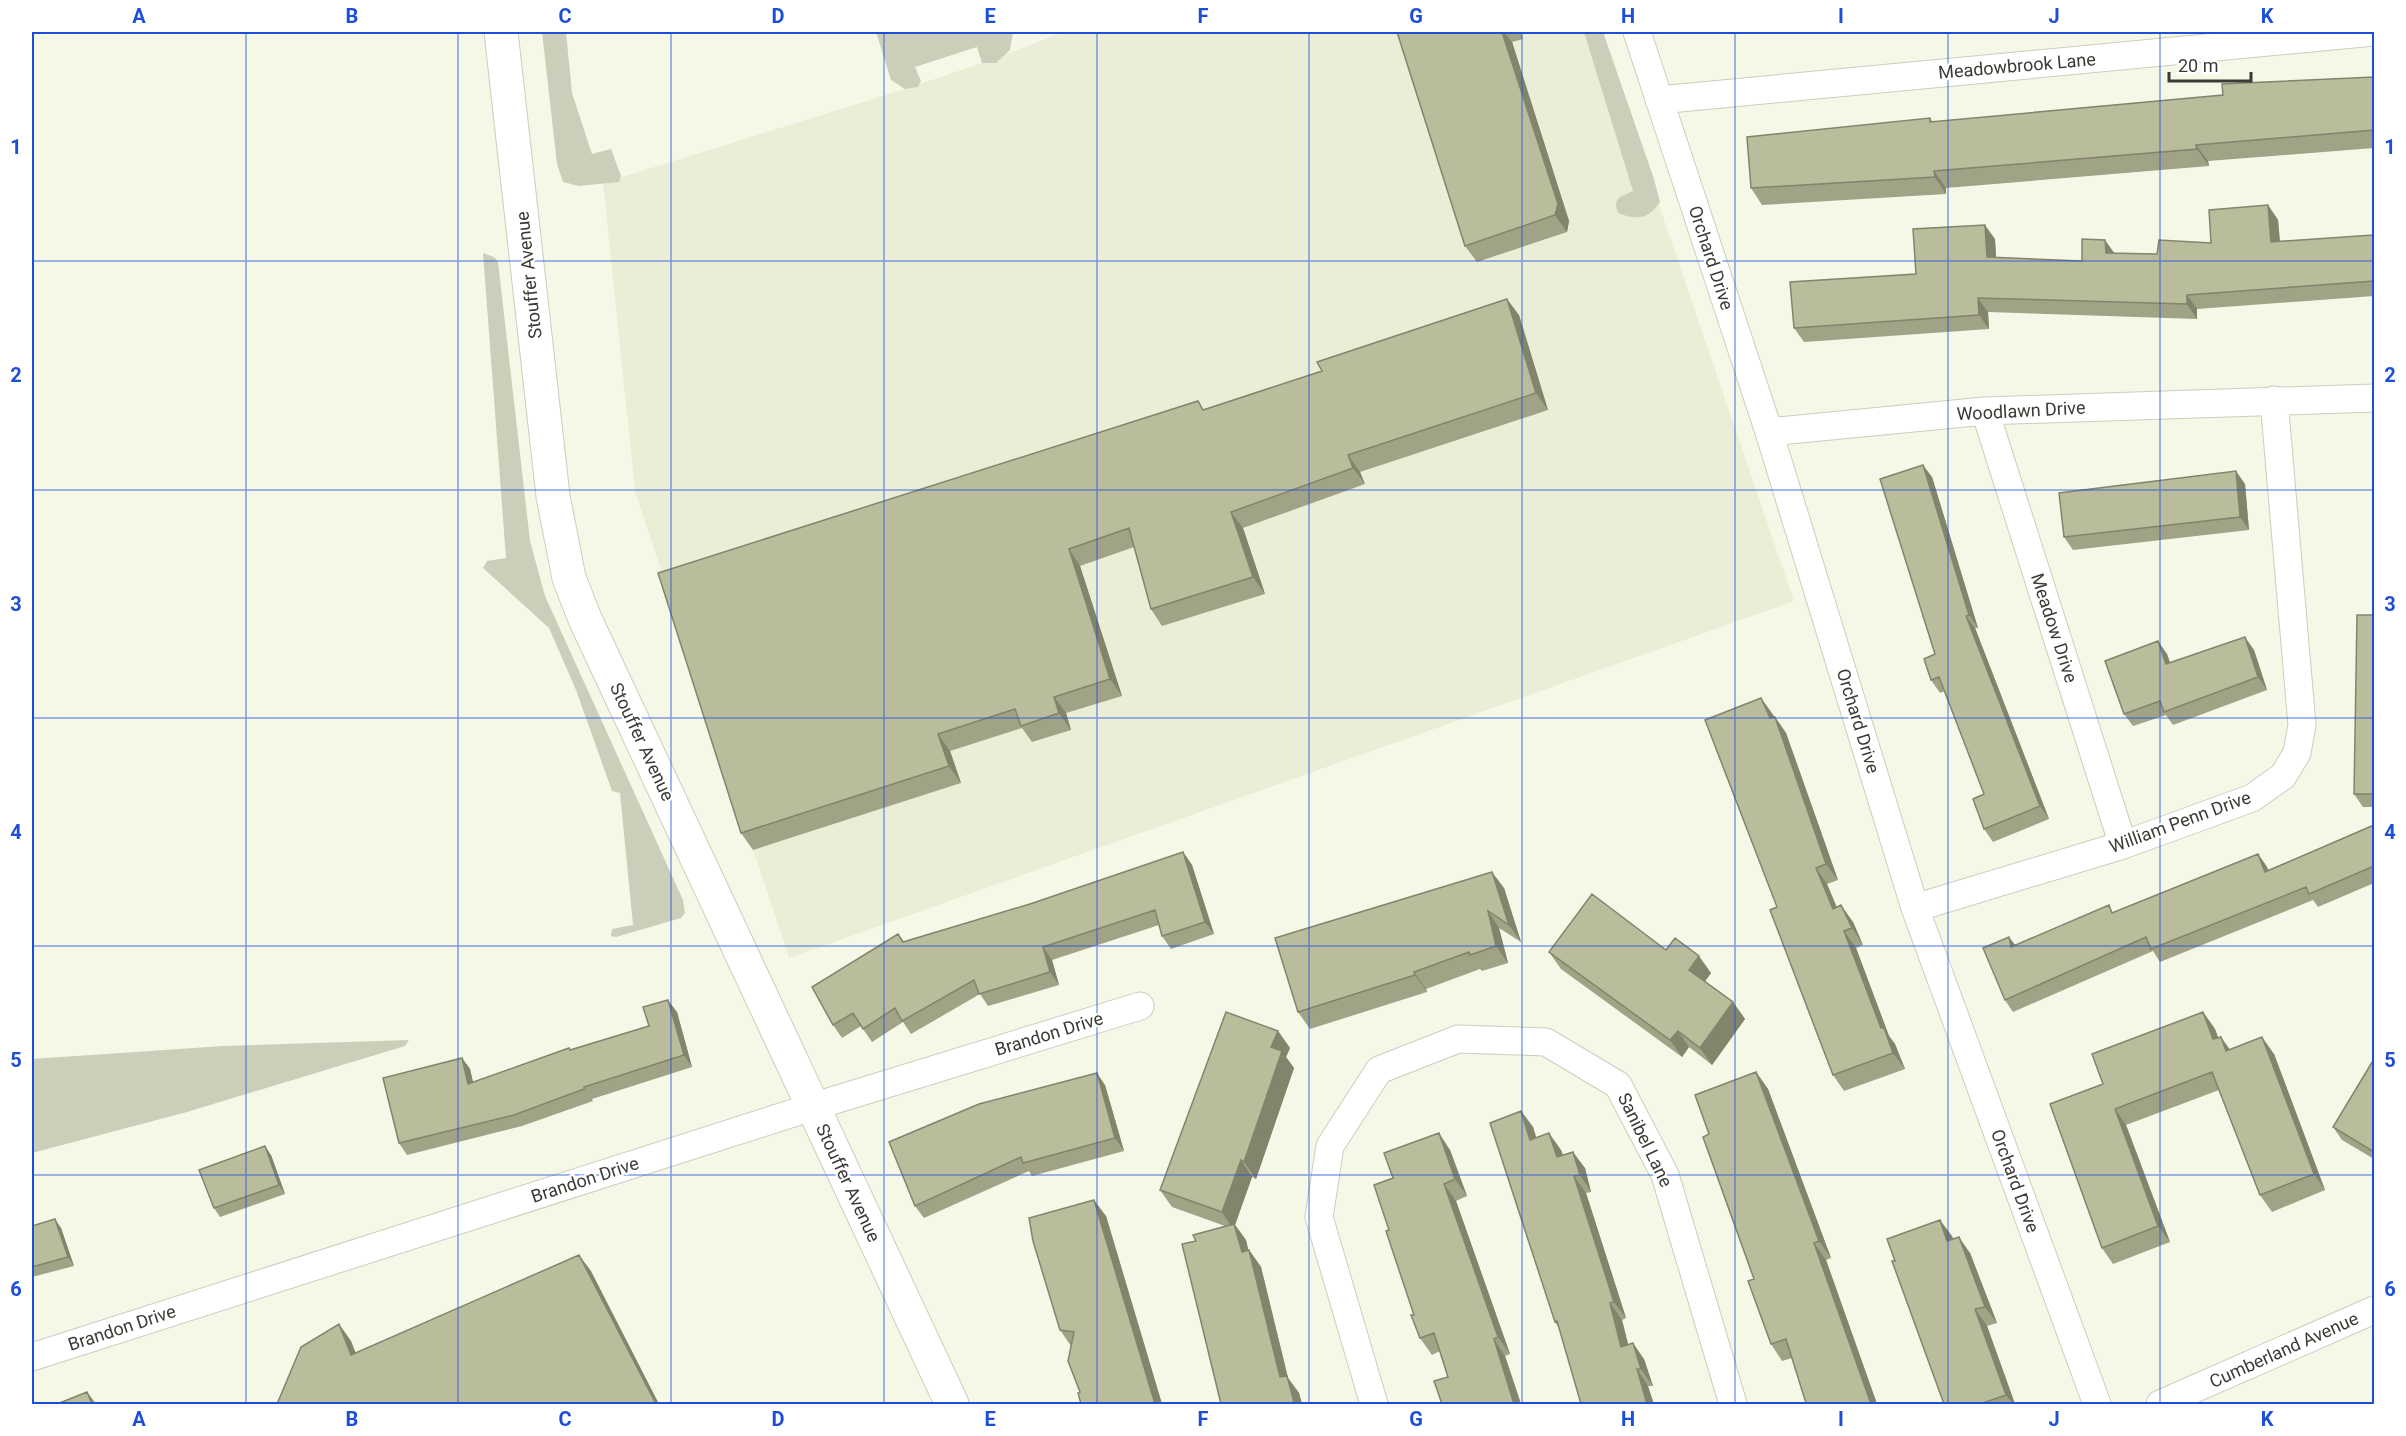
<svg xmlns="http://www.w3.org/2000/svg" width="2406" height="1436" viewBox="0 0 2406 1436" font-family="Roboto,sans-serif">
  <style>
    .built { fill: #ebeed6 }
    .green { fill: #cbceb8 }
    .lines { fill: none; stroke-linecap: round; stroke-linejoin: round }
    .minor-casing { stroke: #cccebd; stroke-width: 29 }
    .tertiary-casing { stroke: #cccebd; stroke-width: 35 }
    .minor { stroke: #fff; stroke-width: 27 }
    .tertiary { stroke: #fff; stroke-width: 33 }
    .wall { fill: #a0a385 }
    .shaded-wall { fill: #82846c }
    .building { fill: #babd9b; stroke: #82846c; stroke-width: 1.5 }
    .grid { fill: none; stroke: #1d4ed8; stroke-width: 1.5; stroke-opacity: 0.55 }
    .labels { text-anchor: middle; stroke-width: 4.5; stroke-linejoin: round; paint-order: stroke }
    .street-label { font-size: 18px; fill: #3a3b34; stroke: #fff }
    .neatline { fill: none; stroke: #1d4ed8; stroke-width: 2 }
    .grid-label { font-size: 20px; text-anchor: middle; font-weight: bold; fill: #1d4ed8 }
  </style>
  <rect width="100%" height="100%" fill="#f6f8e7"/>
  <path class="built" d="M 1064,32 L 1600,32 L 1794,601 L 789,958 L 635,491 L 603,183 L 905,89 L 982,63 Z"/>
  <path class="green" d="M 542,32 L 566,32 L 572,93 L 592,154 L 611,149 L 621,176 L 619,182 L 579,186 L 563,182 L 557,164 Z
    M 876,32 L 1013,32 L 1010,50 L 996,63 L 982,63 L 977,47 L 915,67 L 921,81 L 918,87 L 905,89 L 891,80 Z
    M 1584,32 L 1603,32 L 1654,179 L 1660,202 C 1648,220 1636,220 1618,213 C 1612,197 1621,197 1633,191 Z
    M 483,253 L 494,257 L 498,262 L 530,541 L 545,596 L 683,900 L 685,913 L 681,918 L 616,937 L 611,936 L 612,929 L 633,925 L 620,793 L 612,791 L 576,690 L 549,628 L 483,568 L 487,561 L 506,558 Z
    M 409,1040 L 405,1046 L 187,1112 L 32,1153 L 32,1059 L 223,1046 Z"/>
  <g class="lines">
    <defs>
      <path id="minor" d="M 1637,32 L 1769,432 L 1915,908 L 2097,1404
        M 1659,100 L 2374,32
        M 1985,411 L 2123,845
        M 1769,432 L 1985,411 L 2374,398
        M 1915,908 L 2123,845 L 2252,798 L 2283,776 L 2297,753 L 2302,725 L 2274,400
        M 32,1357 L 812,1107 L 1140,1006
        M 1374,1404 L 1319,1217 L 1330,1146 L 1379,1070 L 1458,1039 L 1546,1042 L 1618,1085 L 1665,1175 L 1733,1404
        M 2160,1404 L 2374,1310"/>
      <path id="tertiary" d="M 501,32 L 553,496 L 569,578 L 585,619 L 952,1404"/>
    </defs>
    <use href="#minor" class="minor-casing"/>
    <use href="#tertiary" class="tertiary-casing"/>
    <use href="#minor" class="minor"/>
    <use href="#tertiary" class="tertiary"/>
  </g>
  <path class="wall" d="M 1397,32 L 1521,32 L 1523,39 L 1512,42 L 1569,221 L 1567,232 L 1477,262 L 1465,246 Z
    M 2374,77 L 2374,148 L 2208,161 L 2209,166 L 1946,188 L 1946,194 L 1762,205 L 1751,188 L 1930,118 L 1933,122 L 2223,95 Z
    M 2268,205 L 2278,220 L 2280,241 L 2374,237 L 2374,296 L 2197,309 L 2197,319 L 1988,312 L 1989,329 L 1804,342 L 1794,328 L 1995,239 L 1996,258 L 2082,261 L 2115,253 L 2157,254 L 2211,243 Z
    M 1519,315 L 1548,410 L 1360,472 L 1365,484 L 1243,528 L 1265,594 L 1162,626 L 1151,609 L 1134,547 L 1080,566 L 1122,696 L 1066,713 L 1071,730 L 1032,742 L 1022,728 L 950,751 L 961,783 L 753,850 L 741,833 L 1204,410 Z
    M 1932,477 L 1978,628 L 1975,628 L 2049,819 L 1993,842 L 1984,829 L 1984,794 L 1945,691 L 1940,693 L 1931,680 L 1935,654 Z
    M 2245,484 L 2249,530 L 2073,550 L 2064,537 Z
    M 2374,615 L 2374,807 L 2363,807 L 2354,794 Z
    M 2254,650 L 2267,690 L 2173,725 L 2166,715 L 2133,726 L 2124,714 L 2167,654 L 2170,663 Z
    M 1761,698 L 1786,733 L 1838,880 L 1827,884 L 1837,907 L 1853,922 L 1863,945 L 1856,948 L 1889,1036 L 1895,1044 L 1905,1069 L 1844,1091 L 1833,1075 L 1777,907 Z
    M 2374,825 L 2374,883 L 2318,907 L 2313,900 L 2160,962 L 2153,951 L 2013,1012 L 2005,1000 L 2009,937 L 2015,945 L 2114,912 L 2258,854 L 2267,867 L 2268,870 Z
    M 1183,852 L 1192,865 L 1214,934 L 1171,949 L 1162,936 L 1159,925 L 1052,960 L 1059,985 L 988,1006 L 980,994 L 911,1034 L 903,1022 L 872,1042 L 861,1026 L 842,1038 L 833,1025 L 898,934 L 904,942 L 1030,904 Z
    M 1504,888 L 1521,942 L 1499,928 L 1508,963 L 1482,971 L 1480,969 L 1426,989 L 1427,992 L 1310,1029 L 1298,1012 Z
    M 1666,950 L 1711,973 L 1705,981 L 1733,1002 L 1745,1019 L 1712,1065 L 1689,1047 L 1682,1057 L 1561,969 L 1549,952 Z
    M 677,1012 L 692,1067 L 592,1099 L 593,1101 L 522,1126 L 407,1155 L 399,1143 L 462,1058 L 470,1069 L 473,1082 L 569,1048 L 571,1050 L 649,1026 Z
    M 2203,1012 L 2215,1029 L 2218,1038 L 2230,1050 L 2274,1054 L 2325,1190 L 2272,1212 L 2260,1195 L 2219,1090 L 2126,1125 L 2170,1242 L 2113,1264 L 2102,1248 L 2103,1084 Z
    M 1278,1031 L 1290,1048 L 1286,1057 L 1294,1068 L 1256,1179 L 1252,1177 L 1235,1225 L 1246,1240 L 1248,1250 L 1249,1250 L 1261,1267 L 1288,1378 L 1299,1393 L 1302,1404 L 1221,1404 L 1196,1241 L 1225,1226 L 1172,1207 L 1160,1190 Z
    M 2374,1059 L 2374,1159 L 2342,1140 L 2333,1127 Z
    M 1756,1072 L 1768,1089 L 1831,1258 L 1826,1260 L 1877,1404 L 1803,1404 L 1806,1403 L 1792,1358 L 1782,1361 L 1771,1344 L 1754,1279 L 1709,1134 Z
    M 1105,1085 L 1124,1151 L 1032,1176 L 1029,1171 L 924,1218 L 915,1206 Z
    M 1521,1111 L 1533,1127 L 1536,1138 L 1561,1150 L 1563,1155 L 1585,1168 L 1591,1192 L 1586,1193 L 1626,1318 L 1622,1320 L 1628,1344 L 1644,1359 L 1653,1386 L 1648,1386 L 1559,1328 L 1555,1322 Z
    M 1450,1150 L 1467,1196 L 1456,1201 L 1510,1354 L 1505,1356 L 1521,1404 L 1442,1404 L 1448,1377 L 1440,1351 L 1432,1355 L 1420,1338 L 1389,1230 L 1393,1178 Z
    M 271,1155 L 285,1194 L 220,1217 L 214,1208 Z
    M 1106,1216 L 1162,1404 L 1081,1404 L 1080,1392 L 1071,1346 L 1060,1330 Z
    M 32,1226 L 61,1228 L 74,1266 L 32,1277 Z
    M 1952,1236 L 1953,1239 L 1970,1253 L 1997,1323 L 1987,1326 L 2015,1404 L 1944,1404 Z"/>
  <path class="shaded-wall" d="M 1502,32 L 1504,32 L 1512,42 L 1569,221 L 1567,232 L 1555,215 Z
    M 2196,145 L 2208,161 L 2209,166 L 2197,149 Z
    M 1934,171 L 1946,188 L 1946,194 L 1935,177 Z
    M 2268,205 L 2278,220 L 2281,256 L 2271,242 Z
    M 1985,225 L 1995,239 L 1997,272 L 1987,257 Z
    M 2105,240 L 2115,254 L 2106,253 Z
    M 2187,295 L 2197,309 L 2197,319 L 2187,304 Z
    M 1978,298 L 1988,312 L 1989,329 L 1979,315 Z
    M 1507,299 L 1519,315 L 1548,410 L 1536,393 Z
    M 1348,455 L 1360,472 L 1365,484 L 1353,468 Z
    M 1923,465 L 1932,477 L 1978,628 L 1969,615 Z
    M 2236,471 L 2245,484 L 2249,530 L 2240,517 Z
    M 1231,512 L 1243,528 L 1265,594 L 1253,577 Z
    M 1069,549 L 1080,566 L 1122,696 L 1110,679 Z
    M 1966,616 L 1975,628 L 2049,819 L 2040,806 Z
    M 2245,637 L 2254,650 L 2267,690 L 2258,677 Z
    M 2158,641 L 2167,654 L 2175,677 L 2166,664 Z
    M 1054,697 L 1066,713 L 1071,730 L 1059,713 Z
    M 1761,698 L 1773,715 L 1778,726 L 1775,717 L 1786,733 L 1838,880 L 1826,864 Z
    M 938,734 L 950,751 L 961,783 L 949,766 Z
    M 1183,852 L 1192,865 L 1214,934 L 1205,922 Z
    M 2258,854 L 2267,867 L 2274,884 L 2265,872 Z
    M 1816,868 L 1827,884 L 1844,926 L 1833,909 Z
    M 1492,872 L 1504,888 L 1521,942 L 1509,925 Z
    M 1841,905 L 1853,922 L 1863,945 L 1852,928 Z
    M 1488,911 L 1499,928 L 1508,963 L 1496,946 Z
    M 1844,931 L 1856,948 L 1889,1036 L 1895,1044 L 1905,1069 L 1893,1053 L 1881,1028 Z
    M 2009,937 L 2018,949 L 2011,947 Z
    M 1043,947 L 1052,960 L 1059,985 L 1050,972 Z
    M 1699,956 L 1711,973 L 1701,987 L 1689,970 Z
    M 1414,972 L 1426,989 L 1427,992 L 1415,975 Z
    M 668,1000 L 677,1012 L 692,1067 L 684,1055 Z
    M 1733,1002 L 1745,1019 L 1712,1065 L 1700,1048 Z
    M 2203,1012 L 2215,1029 L 2225,1056 L 2213,1039 Z
    M 1278,1031 L 1290,1048 L 1286,1057 L 1294,1068 L 1256,1179 L 1244,1162 L 1271,1047 Z
    M 1678,1031 L 1689,1047 L 1682,1057 L 1670,1040 Z
    M 2221,1037 L 2233,1054 L 2226,1051 Z
    M 2262,1037 L 2274,1054 L 2325,1190 L 2314,1174 Z
    M 462,1058 L 470,1069 L 476,1096 L 468,1084 Z
    M 1756,1072 L 1768,1089 L 1831,1258 L 1819,1241 Z
    M 1097,1073 L 1105,1085 L 1124,1151 L 1115,1138 Z
    M 2115,1109 L 2126,1125 L 2170,1242 L 2158,1226 Z
    M 1521,1111 L 1533,1127 L 1542,1156 L 1530,1140 Z
    M 1439,1133 L 1450,1150 L 1467,1196 L 1455,1179 Z
    M 1549,1133 L 1561,1150 L 1569,1174 L 1557,1157 Z
    M 265,1146 L 271,1155 L 285,1194 L 279,1185 Z
    M 1573,1152 L 1585,1168 L 1591,1192 L 1580,1175 Z
    M 1241,1160 L 1252,1177 L 1235,1225 L 1246,1240 L 1253,1269 L 1242,1252 L 1233,1229 L 1222,1212 Z
    M 1574,1176 L 1586,1193 L 1626,1318 L 1614,1302 Z
    M 1444,1184 L 1456,1201 L 1510,1354 L 1498,1337 Z
    M 1094,1200 L 1106,1216 L 1162,1404 L 1155,1404 Z
    M 55,1219 L 61,1228 L 74,1266 L 68,1257 Z
    M 1940,1220 L 1952,1236 L 1959,1258 L 1947,1241 Z
    M 1959,1237 L 1970,1253 L 1997,1323 L 1985,1307 Z
    M 1814,1243 L 1826,1260 L 1877,1404 L 1871,1404 Z
    M 1249,1250 L 1261,1267 L 1288,1378 L 1299,1393 L 1302,1404 L 1296,1404 L 1280,1377 Z
    M 579,1255 L 591,1271 L 659,1404 L 656,1404 Z
    M 1610,1303 L 1622,1320 L 1633,1364 L 1621,1347 Z
    M 1975,1309 L 1987,1326 L 2015,1404 L 2013,1404 L 2006,1395 Z
    M 339,1324 L 351,1341 L 363,1371 L 351,1355 Z
    M 1494,1339 L 1505,1356 L 1521,1404 L 1514,1404 Z
    M 1633,1343 L 1644,1359 L 1653,1386 L 1641,1369 Z
    M 1637,1369 L 1648,1386 L 1654,1404 L 1647,1404 Z
    M 87,1392 L 96,1404 L 92,1404 Z"/>
  <path class="building" d="M 1397,32 L 1502,32 L 1558,204 L 1555,215 L 1465,246 Z
    M 2374,77 L 2374,130 L 2196,145 L 2197,149 L 1934,171 L 1935,177 L 1751,188 L 1747,137 L 1930,118 L 1930,122 L 2223,95 L 2222,84 Z
    M 2268,205 L 2271,242 L 2373,235 L 2374,256 L 2374,281 L 2187,295 L 2187,304 L 1978,298 L 1979,315 L 1794,328 L 1790,282 L 1916,274 L 1913,229 L 1985,225 L 1987,257 L 2082,261 L 2082,239 L 2105,240 L 2106,253 L 2157,254 L 2159,240 L 2211,243 L 2209,210 Z
    M 1507,299 L 1536,393 L 1348,455 L 1353,468 L 1231,512 L 1253,577 L 1151,609 L 1129,528 L 1069,549 L 1110,679 L 1054,697 L 1059,713 L 1021,726 L 1015,709 L 938,734 L 949,766 L 741,833 L 658,573 L 1198,401 L 1203,410 L 1322,371 L 1317,362 Z
    M 1923,465 L 1969,615 L 1966,616 L 2040,806 L 1984,829 L 1973,799 L 1984,794 L 1939,677 L 1931,680 L 1924,659 L 1935,654 L 1880,479 Z
    M 2236,471 L 2240,517 L 2064,537 L 2059,493 Z
    M 2357,615 L 2374,615 L 2374,794 L 2354,794 Z
    M 2245,637 L 2258,677 L 2164,712 L 2160,701 L 2124,714 L 2105,661 L 2158,641 L 2166,664 Z
    M 1761,698 L 1770,718 L 1775,717 L 1826,864 L 1816,868 L 1833,909 L 1841,905 L 1852,928 L 1844,931 L 1881,1028 L 1884,1028 L 1893,1053 L 1833,1075 L 1770,910 L 1777,907 L 1705,720 Z
    M 2374,825 L 2374,866 L 2309,894 L 2306,887 L 2151,949 L 2146,937 L 2005,1000 L 1983,948 L 2009,937 L 2011,947 L 2109,905 L 2112,913 L 2258,854 L 2265,872 Z
    M 1183,852 L 1205,922 L 1162,936 L 1155,910 L 1043,947 L 1050,972 L 979,994 L 974,980 L 902,1021 L 895,1008 L 863,1029 L 853,1013 L 833,1025 L 812,987 L 898,934 L 903,942 L 1030,904 Z
    M 1492,872 L 1509,925 L 1488,911 L 1496,946 L 1470,955 L 1469,952 L 1414,972 L 1415,975 L 1298,1012 L 1275,938 Z
    M 1592,894 L 1666,950 L 1675,938 L 1699,956 L 1689,970 L 1733,1002 L 1700,1048 L 1678,1031 L 1670,1040 L 1549,952 Z
    M 668,1000 L 684,1055 L 584,1087 L 584,1089 L 514,1115 L 399,1143 L 383,1078 L 462,1058 L 468,1084 L 569,1048 L 570,1050 L 649,1026 L 643,1007 Z
    M 1226,1012 L 1278,1031 L 1271,1047 L 1282,1051 L 1244,1162 L 1241,1160 L 1222,1212 L 1160,1190 Z
    M 2203,1012 L 2213,1039 L 2221,1037 L 2226,1051 L 2262,1037 L 2314,1174 L 2260,1195 L 2212,1072 L 2115,1109 L 2158,1226 L 2102,1248 L 2050,1104 L 2103,1084 L 2092,1054 Z
    M 2374,1059 L 2374,1152 L 2333,1127 Z
    M 1756,1072 L 1819,1241 L 1814,1243 L 1871,1404 L 1803,1404 L 1806,1403 L 1786,1339 L 1771,1344 L 1748,1281 L 1754,1279 L 1703,1137 L 1709,1134 L 1695,1095 Z
    M 1097,1073 L 1115,1138 L 1023,1163 L 1021,1157 L 915,1206 L 889,1142 L 979,1104 Z
    M 1521,1111 L 1530,1140 L 1549,1133 L 1557,1157 L 1573,1152 L 1580,1175 L 1574,1176 L 1614,1302 L 1610,1303 L 1621,1347 L 1633,1343 L 1641,1369 L 1637,1369 L 1647,1404 L 1581,1404 L 1557,1321 L 1555,1322 L 1490,1123 Z
    M 1439,1133 L 1455,1179 L 1444,1184 L 1498,1337 L 1494,1339 L 1514,1404 L 1442,1404 L 1434,1381 L 1448,1377 L 1434,1333 L 1420,1338 L 1411,1315 L 1414,1315 L 1386,1231 L 1389,1230 L 1374,1185 L 1393,1178 L 1384,1153 Z
    M 265,1146 L 279,1185 L 214,1208 L 199,1170 Z
    M 1094,1200 L 1155,1404 L 1081,1404 L 1078,1393 L 1080,1392 L 1068,1361 L 1074,1332 L 1060,1330 L 1033,1241 L 1029,1218 Z
    M 55,1219 L 68,1257 L 32,1267 L 32,1226 Z
    M 1940,1220 L 1947,1241 L 1959,1237 L 1985,1307 L 1975,1309 L 2006,1395 L 1980,1404 L 1944,1404 L 1892,1261 L 1895,1261 L 1887,1239 Z
    M 1234,1224 L 1242,1252 L 1249,1250 L 1280,1377 L 1287,1376 L 1294,1402 L 1285,1404 L 1221,1404 L 1182,1244 L 1196,1241 L 1193,1235 Z
    M 579,1255 L 656,1404 L 277,1404 L 301,1347 L 339,1324 L 351,1355 Z
    M 87,1392 L 92,1404 L 57,1404 Z"/>
  <path class="grid" d="M 246,32 L 246,1404M 458,32 L 458,1404M 671,32 L 671,1404M 884,32 L 884,1404M 1097,32 L 1097,1404M 1309,32 L 1309,1404M 1522,32 L 1522,1404M 1735,32 L 1735,1404M 1948,32 L 1948,1404M 2160,32 L 2160,1404M 32,261 L 2374,261M 32,490 L 2374,490M 32,718 L 2374,718M 32,946 L 2374,946M 32,1175 L 2374,1175"/>
  <g class="labels">
    <g class="street-label">
      <text transform="translate(2017 66) rotate(-5)" y="6">Meadowbrook Lane</text>
      <text transform="translate(1711 258) rotate(72)" y="6">Orchard Drive</text>
      <text transform="translate(529 275) rotate(-96)" y="6">Stouffer Avenue</text>
      <text transform="translate(2021 411) rotate(-3)" y="6">Woodlawn Drive</text>
      <text transform="translate(2054 628) rotate(72)" y="6">Meadow Drive</text>
      <text transform="translate(1858 721) rotate(73)" y="6">Orchard Drive</text>
      <text transform="translate(642 742) rotate(65)" y="6">Stouffer Avenue</text>
      <text transform="translate(2180 822) rotate(-20)" y="6">William Penn Drive</text>
      <text transform="translate(1049 1034) rotate(-17)" y="6">Brandon Drive</text>
      <text transform="translate(1645 1140) rotate(64)" y="6">Sanibel Lane</text>
      <text transform="translate(585 1180) rotate(-18)" y="6">Brandon Drive</text>
      <text transform="translate(2015 1181) rotate(70)" y="6">Orchard Drive</text>
      <text transform="translate(848 1183) rotate(65)" y="6">Stouffer Avenue</text>
      <text transform="translate(122 1328) rotate(-18)" y="6">Brandon Drive</text>
      <text transform="translate(2284 1350) rotate(-24)" y="6">Cumberland Avenue</text>
    </g>
  </g>
  <rect width="2406" height="1436" fill="none" stroke="#ffffff" stroke-width="66"/>
  <path d="M2169 72v9h82v-9" fill="none" stroke="#3a3b34" stroke-width="3"/>
  <text x="2178" y="72" font-size="18" fill="#3a3b34" stroke="#ffffff" stroke-width="4.5" paint-order="stroke">20 m</text>
  <rect x="33" y="33" width="2340" height="1370" class="neatline"/>
  <g class="grid-label">
    <text x="139" y="23">A</text>
    <text x="352" y="23">B</text>
    <text x="565" y="23">C</text>
    <text x="778" y="23">D</text>
    <text x="990" y="23">E</text>
    <text x="1203" y="23">F</text>
    <text x="1416" y="23">G</text>
    <text x="1628" y="23">H</text>
    <text x="1841" y="23">I</text>
    <text x="2054" y="23">J</text>
    <text x="2267" y="23">K</text>
    <text x="16" y="154">1</text>
    <text x="2390" y="154">1</text>
    <text x="16" y="382">2</text>
    <text x="2390" y="382">2</text>
    <text x="16" y="611">3</text>
    <text x="2390" y="611">3</text>
    <text x="16" y="839">4</text>
    <text x="2390" y="839">4</text>
    <text x="16" y="1067">5</text>
    <text x="2390" y="1067">5</text>
    <text x="16" y="1296">6</text>
    <text x="2390" y="1296">6</text>
    <text x="139" y="1426">A</text>
    <text x="352" y="1426">B</text>
    <text x="565" y="1426">C</text>
    <text x="778" y="1426">D</text>
    <text x="990" y="1426">E</text>
    <text x="1203" y="1426">F</text>
    <text x="1416" y="1426">G</text>
    <text x="1628" y="1426">H</text>
    <text x="1841" y="1426">I</text>
    <text x="2054" y="1426">J</text>
    <text x="2267" y="1426">K</text>
  </g>
</svg>
